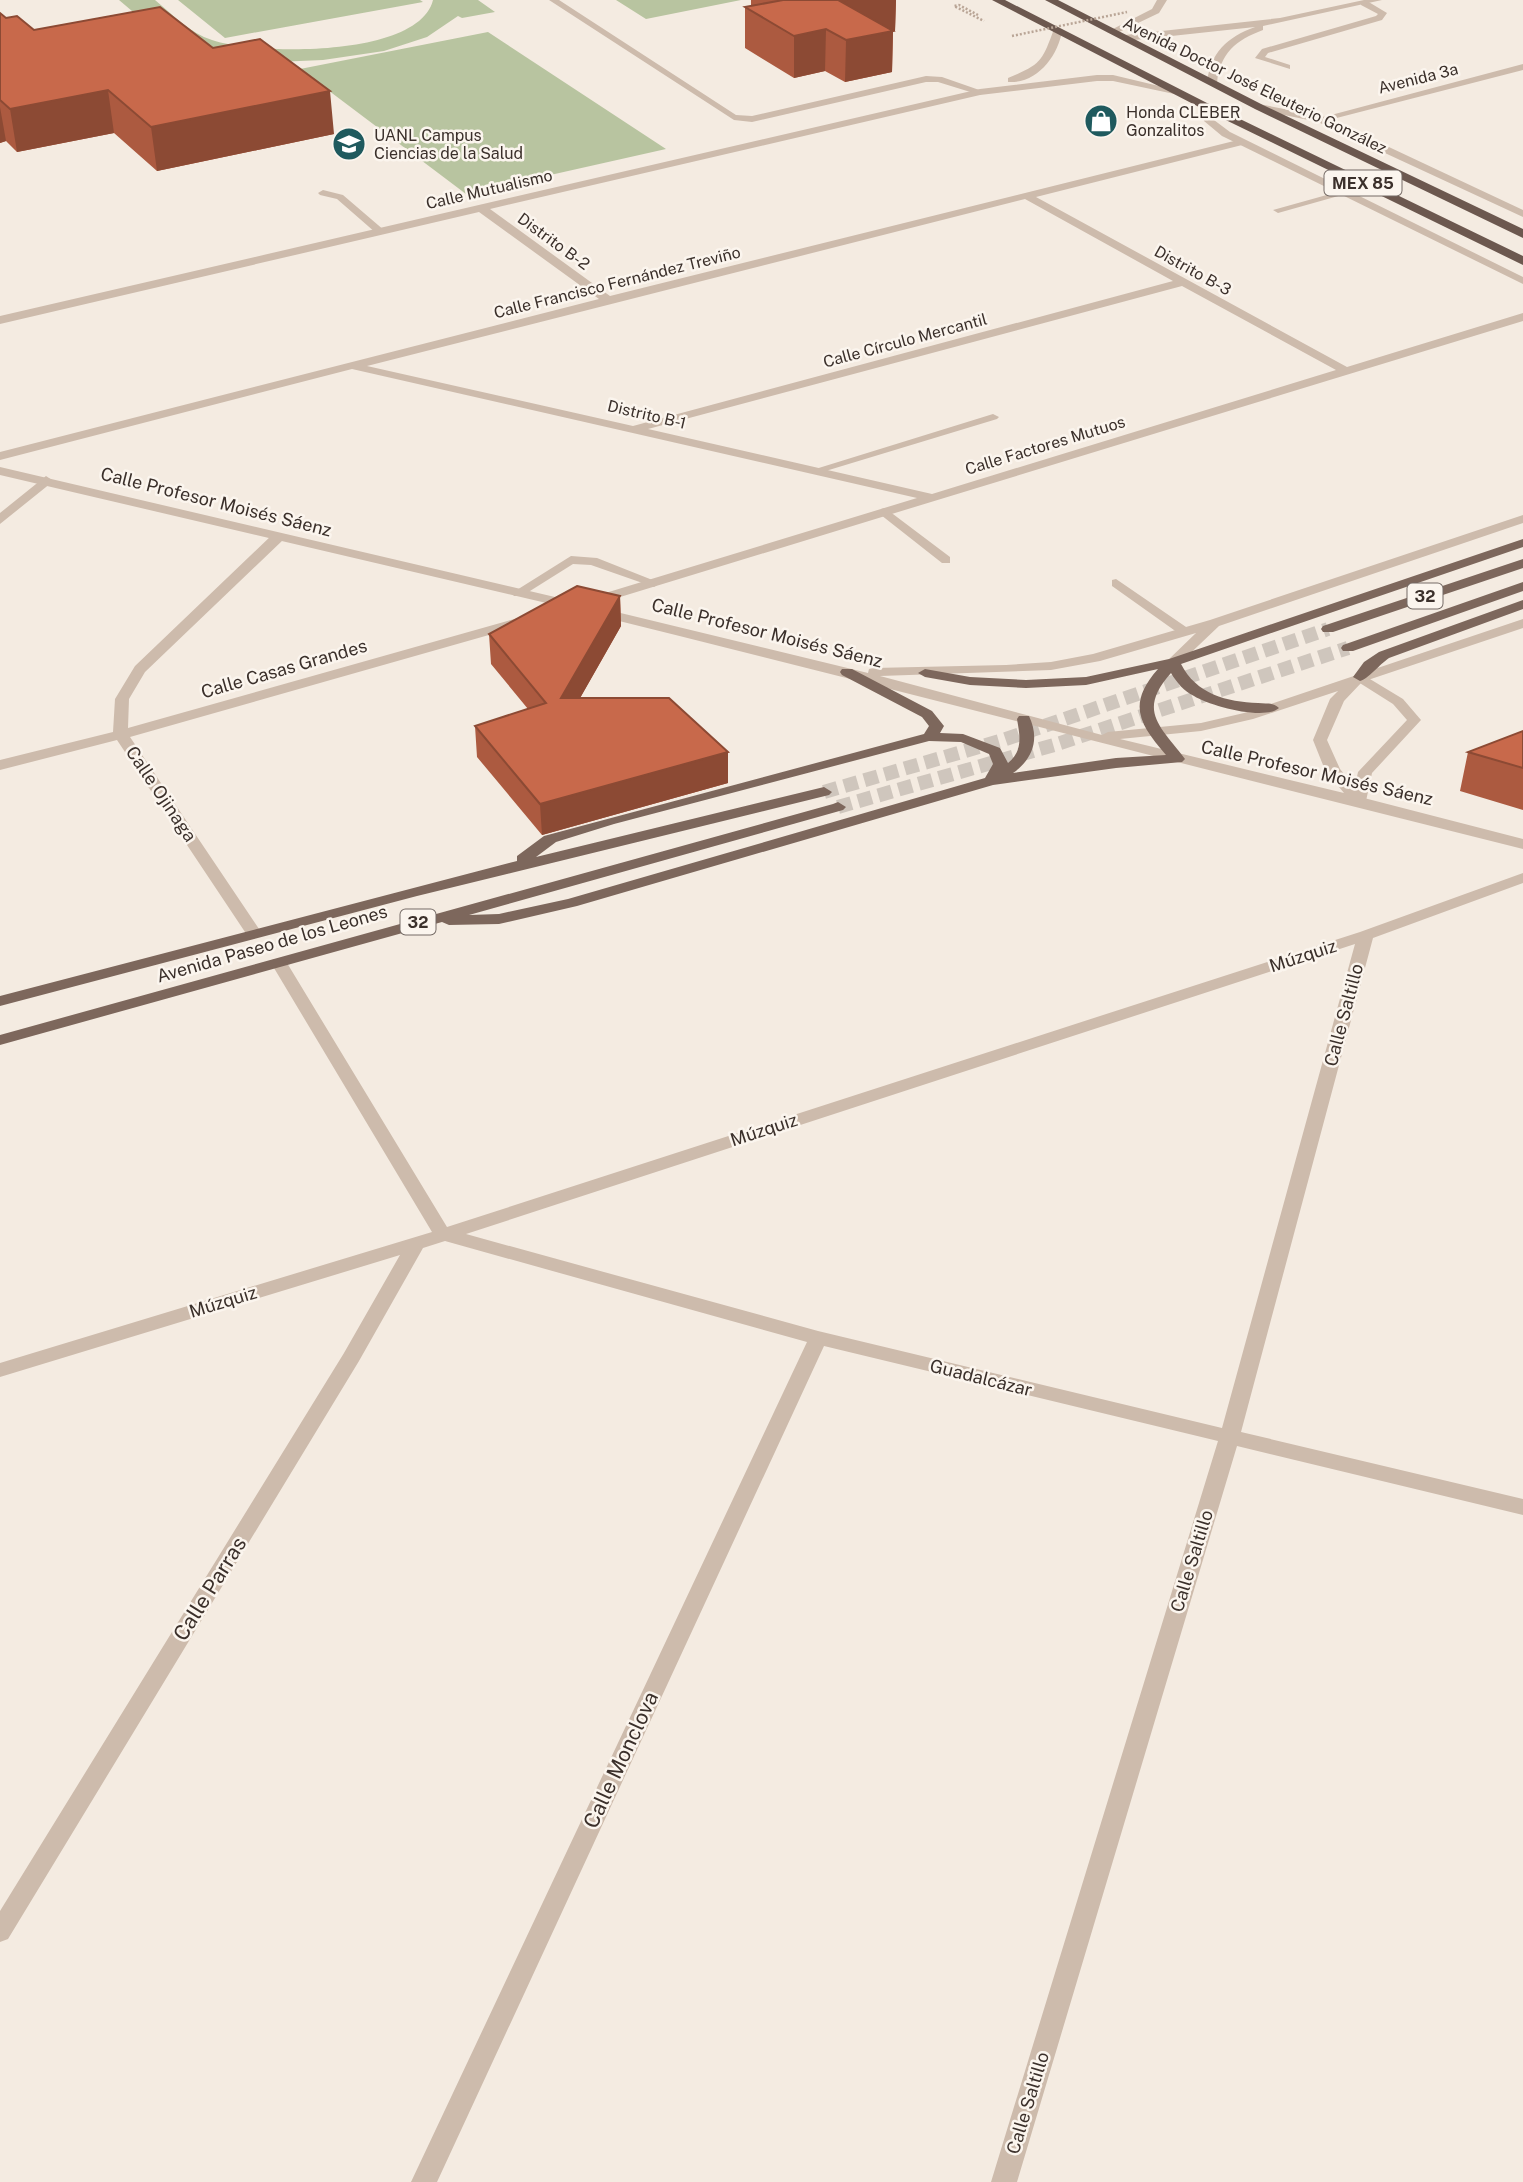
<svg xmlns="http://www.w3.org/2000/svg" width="1523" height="2182" viewBox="0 0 1523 2182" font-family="'Public Sans',sans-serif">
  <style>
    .green { fill: #b8c4a0 }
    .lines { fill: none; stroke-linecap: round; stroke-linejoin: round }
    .primary-tunnel { stroke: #cfc6bd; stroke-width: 14; stroke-dasharray: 14 7; stroke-linecap: butt }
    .path { stroke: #b9a596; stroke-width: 2.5; stroke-dasharray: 2 2; stroke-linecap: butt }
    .service { fill: #cdbbac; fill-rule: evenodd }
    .minor { fill: #cdbbac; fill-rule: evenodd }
    .tertiary { fill: #cdbbac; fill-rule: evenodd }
    .primary { fill: #7d675c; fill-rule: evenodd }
    .trunk { fill: #6c584f; fill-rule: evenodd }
    .path-bridge { stroke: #b9a596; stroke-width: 2.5; stroke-dasharray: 2 2; stroke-linecap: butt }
    .wall { fill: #ac5a40 }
    .shaded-wall { fill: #8c4a34 }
    .building { fill: #c8694b; stroke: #8c4a34; stroke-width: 2 }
    .labels { text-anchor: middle; stroke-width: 5; stroke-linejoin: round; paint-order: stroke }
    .far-street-label { font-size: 16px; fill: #3b302b; stroke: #fbf5ee }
    .far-poi-label { font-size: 16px; fill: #3b302b; stroke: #fbf5ee; text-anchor: start }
    .shield { fill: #fbf5ee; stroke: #756b66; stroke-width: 2 }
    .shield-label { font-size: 16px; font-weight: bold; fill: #3b302b }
    .street-label { font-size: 18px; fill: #3b302b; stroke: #fbf5ee }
    .near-street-label { font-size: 21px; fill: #3b302b; stroke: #fbf5ee }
  </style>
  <rect width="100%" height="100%" fill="#f4ebe1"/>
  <path class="green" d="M 119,0 L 155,0 C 173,15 190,33 212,40 C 256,55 419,58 433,0 L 478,0 L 495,12 L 462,18 L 458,16 L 427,37 L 384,51 L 323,60 L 276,62 L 165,39 Z
    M 178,0 L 420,0 L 423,2 L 225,38 Z
    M 616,0 L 741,0 L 646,19 Z
    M 488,32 L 666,149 L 466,194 L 300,69 Z"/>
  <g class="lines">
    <path class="primary-tunnel" d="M 824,792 L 1003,740 L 1328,629
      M 838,807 L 1054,745 L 1348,648"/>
    <path class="path" d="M 978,15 L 959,5 L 954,6 L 984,21"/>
    <path class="service" d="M 549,0 L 559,0 L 736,115 L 752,116 L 926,76 L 942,77 L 985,92 L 980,95 L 938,82 L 926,82 L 752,122 L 734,120 Z
      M 1361,1 L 1367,1 L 1387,13 L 1382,20 L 1268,53 L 1265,57 L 1290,65 L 1290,69 L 1255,58 L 1262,49 L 1376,16 L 1378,14 L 1361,5 Z
      M 323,190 L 343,195 L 385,231 L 376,233 L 337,199 L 320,195 L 318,193 Z
      M 1341,191 L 1349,193 L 1278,213 L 1273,210 Z
      M 993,414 L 999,417 L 997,419 L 819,473 L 815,474 L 809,471 Z
      M 885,508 L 950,557 L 950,563 L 942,563 L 881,515 L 881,509 Z
      M 571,556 L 597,558 L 660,583 L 654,587 L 591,565 L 573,564 L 522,596 L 514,596 L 512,593 Z
      M 1116,579 L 1189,629 L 1189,635 L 1181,635 L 1112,586 L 1112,580 Z
      M 1360,673 L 1403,699 L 1421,720 L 1372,773 L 1366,801 L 1359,805 L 1352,801 L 1358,772 L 1407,720 L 1393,704 L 1355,680 L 1355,674 Z"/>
    <path class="minor" d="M 1157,0 L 1167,0 L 1159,13 L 1115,34 L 1107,32 L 1152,9 Z
      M 1054,29 L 1062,31 C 1058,56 1037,84 1008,82 L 1008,78 C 1042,64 1042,61 1054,29 Z
      M 1523,64 L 1523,70 L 1321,122 L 1316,119 Z
      M 1097,75 L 1113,75 L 1184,92 L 1179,95 L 1113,81 L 1097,81 L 980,95 L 490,209 L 610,296 L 1242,139 L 1247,142 L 1246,144 L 1036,197 L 1347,367 L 1523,313 L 1523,321 L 594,605 L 587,601 L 589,598 L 917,498 L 352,369 L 0,460 L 0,452 L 599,299 L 479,212 L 0,324 L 0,316 L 980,89 ZM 1025,199 L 1173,281 L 633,426 L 367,366 ZM 1182,286 L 1336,370 L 932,494 L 648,429 Z
      M 46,476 L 52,480 L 51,483 L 0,524 L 0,513 Z
      M 278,533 L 285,537 L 283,540 L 145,672 L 129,699 L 128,728 L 518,618 L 523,617 L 530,621 L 528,624 L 130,737 L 261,932 L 253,937 L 247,935 L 117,740 L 0,770 L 0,760 L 113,732 L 115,699 L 135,666 L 273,534 Z
      M 1523,873 L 1523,883 L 1373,938 L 1241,1432 L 1523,1499 L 1523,1515 L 1237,1446 L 1017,2182 L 991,2182 L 1218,1441 L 824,1346 L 437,2182 L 411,2182 L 807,1342 L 445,1241 L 423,1248 L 359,1361 L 8,1939 L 0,1942 L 0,1911 L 344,1353 L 400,1255 L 0,1377 L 0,1363 L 432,1232 L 271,963 L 273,959 L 285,959 L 287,963 L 447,1227 L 1360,932 ZM 1355,944 L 1222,1428 L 818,1331 L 466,1234 Z"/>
    <path class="tertiary" d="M 1364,0 L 1382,0 L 1263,26 L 1263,30 C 1236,40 1220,53 1217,83 L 1212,86 L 1207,83 C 1210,53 1227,37 1255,27 L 1125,41 L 1120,38 L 1125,35 L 1280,18 Z
      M 1199,103 L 1207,103 L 1214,120 L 1230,132 L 1523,277 L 1523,284 L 1222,136 L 1204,121 Z
      M 1259,104 L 1325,117 L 1523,210 L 1523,217 L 1318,122 L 1255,109 L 1255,105 Z
      M 0,467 L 572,601 L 579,605 L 572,609 L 0,475 Z
      M 1523,515 L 1523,523 L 1219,626 L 1178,665 L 1168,665 L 1166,662 L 1196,633 L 1100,661 L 1051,670 L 880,676 L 1102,735 L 1108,732 L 1201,723 L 1244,713 L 1523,619 L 1523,628 L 1362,682 L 1344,701 L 1327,740 L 1340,769 L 1364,798 L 1523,839 L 1523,849 C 1213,772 905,692 595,615 L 593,612 L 600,608 L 868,673 L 869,669 L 874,668 L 1006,665 L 1051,662 L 1093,654 L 1210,620 ZM 1338,691 L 1330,699 L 1313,740 L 1325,770 L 1344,793 L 1120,739 L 1201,731 L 1253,719 Z"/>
    <path class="primary" d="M 1523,539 L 1523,547 L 1181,664 C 1196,694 1227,702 1258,703 C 1267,704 1273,702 1279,708 C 1265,721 1210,706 1194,696 C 1184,691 1177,683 1171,673 C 1137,711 1160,726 1185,759 L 1182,762 L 1116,768 L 993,785 L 577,906 L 499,924 L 449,925 L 442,922 L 0,1045 L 0,1035 L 833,804 L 838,802 L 846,807 L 843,810 L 469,915 L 499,914 L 568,899 L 985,778 L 993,764 L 989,754 L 961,742 L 929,741 L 614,824 L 556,842 L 536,857 L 824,787 L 832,792 L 829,795 L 417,896 L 0,1006 L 0,996 L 517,861 L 517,856 L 544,836 L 924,734 L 929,726 L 922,717 L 842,675 L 840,672 L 842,669 L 852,669 L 932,711 L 944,726 L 940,733 L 963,734 L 1000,748 L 1008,763 C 1023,751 1020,736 1017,719 L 1019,716 L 1029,716 C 1040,739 1033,759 1013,773 L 1116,758 L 1166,755 C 1139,724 1127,704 1158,669 L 1086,685 L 1026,688 L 970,685 L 925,677 L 918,673 L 925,669 L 970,677 L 1026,680 L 1086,677 L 1169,659 Z
      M 1523,559 L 1523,568 L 1333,632 L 1323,632 L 1321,629 L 1323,626 Z
      M 1523,582 L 1523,591 L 1353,651 L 1343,651 L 1341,648 L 1343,645 Z
      M 1523,600 L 1523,609 L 1389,658 C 1380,664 1368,679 1360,681 L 1353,677 L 1364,662 L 1379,652 Z"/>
    <path class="trunk" d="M 992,0 L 1005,0 L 1207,103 L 1523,256 L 1523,265 L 1199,107 Z
      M 1045,0 L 1058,0 L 1263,105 L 1523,229 L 1523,238 L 1255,109 Z"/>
    <path class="path-bridge" d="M 1012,36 L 1127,12"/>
  </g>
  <path class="wall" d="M 751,0 L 896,0 L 895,31 L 893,31 L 892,72 L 845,82 L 825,71 L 794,78 L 745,48 L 745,7 L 751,6 Z
    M 0,13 L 6,18 L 34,30 L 213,48 L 334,134 L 157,171 L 114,133 L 17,152 L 6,141 L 0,143 Z
    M 620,596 L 621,626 L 580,698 L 728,752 L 728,783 L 542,835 L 477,757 L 475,726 L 528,709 L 491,664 L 489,634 Z
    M 1523,731 L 1523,810 L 1460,791 L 1468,752 Z"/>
  <path class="shaded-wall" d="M 847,0 L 896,0 L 895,31 L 893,31 L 892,72 L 845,82 L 846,41 L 840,1 Z
    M 826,29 L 825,71 L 794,78 L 794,36 Z
    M 108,90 L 114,133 L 17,152 L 10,109 Z
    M 330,91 L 334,134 L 157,171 L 151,127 Z
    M 0,107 L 6,141 L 0,143 Z
    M 620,596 L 621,626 L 563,728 L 561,698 Z
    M 728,752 L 728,783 L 542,835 L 540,804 Z"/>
  <path class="building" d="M 783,0 L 847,0 L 840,1 L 893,31 L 846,40 L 826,29 L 794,36 L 745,7 Z
    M 160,7 L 213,48 L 260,39 L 330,91 L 151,127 L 108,90 L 10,109 L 0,100 L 0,13 L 6,18 L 17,16 L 34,30 Z
    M 577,586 L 620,596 L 561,698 L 669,698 L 728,752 L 540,804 L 475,726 L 546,703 L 489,634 Z
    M 1523,731 L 1523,768 L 1468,752 Z"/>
  <defs>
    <symbol id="shop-disc" viewBox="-11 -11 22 22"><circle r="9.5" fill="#1f5a5e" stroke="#fbf5ee"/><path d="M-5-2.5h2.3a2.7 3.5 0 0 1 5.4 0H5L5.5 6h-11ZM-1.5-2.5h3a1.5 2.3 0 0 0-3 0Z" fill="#fff"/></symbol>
    <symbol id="university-disc" viewBox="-11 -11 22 22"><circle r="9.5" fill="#1f5a5e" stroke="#fbf5ee"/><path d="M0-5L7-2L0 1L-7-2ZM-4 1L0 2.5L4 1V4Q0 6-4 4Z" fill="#fff"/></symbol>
  </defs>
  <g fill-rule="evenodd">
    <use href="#shop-disc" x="1082" y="102" width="38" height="38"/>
    <use href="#university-disc" x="330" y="125" width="38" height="38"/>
  </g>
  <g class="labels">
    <g class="far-street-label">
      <text transform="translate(1418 78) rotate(-14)" y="6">Avenida 3a</text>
      <text transform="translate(1255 85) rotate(26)" y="6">Avenida Doctor José Eleuterio González</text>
      <text transform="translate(489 189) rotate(-13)" y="6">Calle Mutualismo</text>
      <text transform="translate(554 241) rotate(36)" y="6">Distrito B-2</text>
      <text transform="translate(1193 270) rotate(29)" y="6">Distrito B-3</text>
      <text transform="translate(617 282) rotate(-14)" y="6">Calle Francisco Fernández Treviño</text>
      <text transform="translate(905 340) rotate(-15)" y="6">Calle Círculo Mercantil</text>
      <text transform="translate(647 414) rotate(13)" y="6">Distrito B-1</text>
      <text transform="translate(1045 445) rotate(-17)" y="6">Calle Factores Mutuos</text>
    </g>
    <g class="far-poi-label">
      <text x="1126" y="118">Honda CLEBER<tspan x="1126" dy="18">Gonzalitos</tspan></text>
      <text x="374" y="141">UANL Campus<tspan x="374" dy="18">Ciencias de la Salud</tspan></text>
    </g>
    <g class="shield">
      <rect x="1324.5" y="170.5" width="77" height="25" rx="5"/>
      <rect x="1407.5" y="583.5" width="35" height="25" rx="5"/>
      <rect x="400.5" y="909.5" width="35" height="25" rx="5"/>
    </g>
    <g class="shield-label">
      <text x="1363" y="189">MEX 85</text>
      <text x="1425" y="602">32</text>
      <text x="418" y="928">32</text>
    </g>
    <g class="street-label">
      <text transform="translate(216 502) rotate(14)" y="6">Calle Profesor Moisés Sáenz</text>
      <text transform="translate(767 633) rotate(14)" y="6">Calle Profesor Moisés Sáenz</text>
      <text transform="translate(284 669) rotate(-16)" y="6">Calle Casas Grandes</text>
      <text transform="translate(1317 773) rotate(13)" y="6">Calle Profesor Moisés Sáenz</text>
      <text transform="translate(161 794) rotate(56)" y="6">Calle Ojinaga</text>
      <text transform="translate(272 944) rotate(-16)" y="6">Avenida Paseo de los Leones</text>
      <text transform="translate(1303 956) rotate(-18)" y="6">Múzquiz</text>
      <text transform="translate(1344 1015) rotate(-75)" y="6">Calle Saltillo</text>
      <text transform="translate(764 1130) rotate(-18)" y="6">Múzquiz</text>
      <text transform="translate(223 1302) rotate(-17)" y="6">Múzquiz</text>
      <text transform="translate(981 1378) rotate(14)" y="6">Guadalcázar</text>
      <text transform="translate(1192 1561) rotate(-73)" y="6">Calle Saltillo</text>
      <text transform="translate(1028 2103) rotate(-73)" y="6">Calle Saltillo</text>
    </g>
    <g class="near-street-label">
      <text transform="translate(210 1589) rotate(-58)" y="7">Calle Parras</text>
      <text transform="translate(621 1760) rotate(-65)" y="7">Calle Monclova</text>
    </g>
  </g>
</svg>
